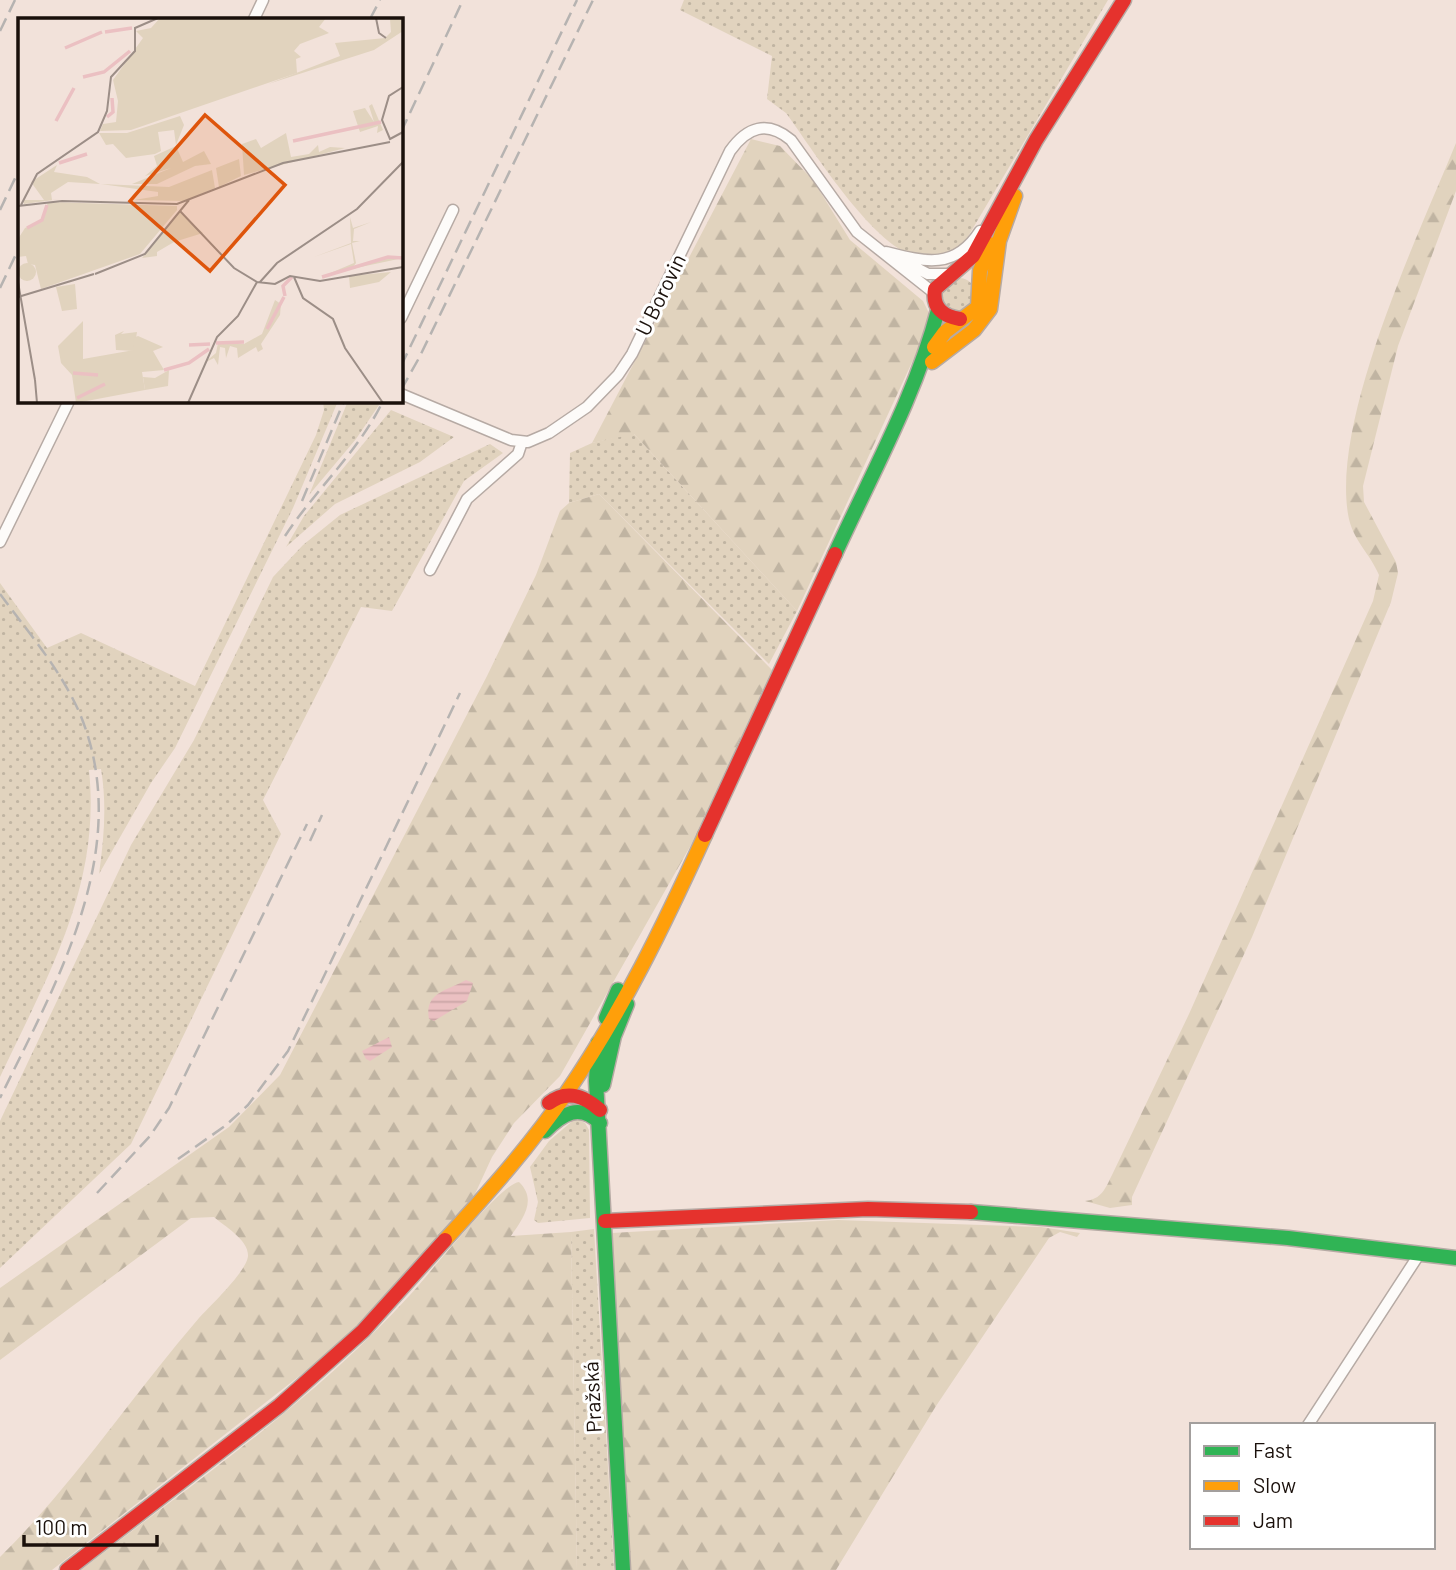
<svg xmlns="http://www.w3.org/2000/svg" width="1456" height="1570" viewBox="0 0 1456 1570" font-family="Barlow,sans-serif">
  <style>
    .grass { fill: url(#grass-dots) }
    .forest { fill: url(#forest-firs) }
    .water { fill: url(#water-rules) }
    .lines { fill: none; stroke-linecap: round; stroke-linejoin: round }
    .street-casing { stroke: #b6aaa4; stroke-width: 13 }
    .fast-casing { stroke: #b6aaa4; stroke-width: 17 }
    .slow-casing { stroke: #b6aaa4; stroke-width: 17 }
    .jam-casing { stroke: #b6aaa4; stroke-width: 17 }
    .street { stroke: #fdfbf9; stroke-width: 10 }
    .fast { stroke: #30b455; stroke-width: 14 }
    .slow { stroke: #ff9f0a; stroke-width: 14 }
    .jam { stroke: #e5322d; stroke-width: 14 }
    .rail { stroke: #b6b3b1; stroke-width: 2.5; stroke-dasharray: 14 7; stroke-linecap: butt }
    .labels { text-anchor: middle; stroke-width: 6; stroke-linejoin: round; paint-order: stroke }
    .street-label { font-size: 21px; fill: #1a100b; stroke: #fff }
    .inset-river { fill: none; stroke: #ebc0c2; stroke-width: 3.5 }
    .inset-road { fill: none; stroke: #9c8e87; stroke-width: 2 }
    .view { fill: #de550c; fill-opacity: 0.15; stroke: #de550c; stroke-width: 3.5 }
    .inset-edge { fill: none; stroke: #1a100b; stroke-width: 3.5 }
  </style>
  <defs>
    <pattern id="grass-dots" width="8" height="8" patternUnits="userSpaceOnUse" patternTransform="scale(1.75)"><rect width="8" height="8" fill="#e1d3be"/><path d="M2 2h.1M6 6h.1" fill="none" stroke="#c0b4a2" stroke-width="1.8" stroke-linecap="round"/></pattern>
    <pattern id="forest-firs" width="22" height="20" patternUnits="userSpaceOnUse" patternTransform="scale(1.75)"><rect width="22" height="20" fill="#e1d3be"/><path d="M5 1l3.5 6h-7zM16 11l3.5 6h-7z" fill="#c0b4a2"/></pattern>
    <pattern id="water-rules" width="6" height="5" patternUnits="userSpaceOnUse" patternTransform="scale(1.75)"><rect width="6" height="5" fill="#ebc0c2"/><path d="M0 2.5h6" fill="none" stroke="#c9a4a5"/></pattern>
  </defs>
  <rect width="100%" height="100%" fill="#f2e2da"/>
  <path class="grass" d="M 684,0 L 1108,0 L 963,245 C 950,251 936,258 921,257 C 877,254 812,148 786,113 L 767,99 L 772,56 L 680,10 Z
    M942 295a17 17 0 1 1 34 0a17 17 0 1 1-34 0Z
    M 323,401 L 338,401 L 293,508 L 175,748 L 151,783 L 99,874 C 104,839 107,804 101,769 L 89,770 C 101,886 48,975 0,1077 L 0,583 L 47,648 L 81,633 L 195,686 L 316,435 L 324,410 Z
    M 348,401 L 369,401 L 379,405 L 356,439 L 309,495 Z
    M 391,410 L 454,437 L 420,462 L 335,504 L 286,547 L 304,516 Z
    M 633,433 L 797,611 L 769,664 L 599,494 L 569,503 L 570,453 L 592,443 Z
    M 490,444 L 503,453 L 464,481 L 392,611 L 361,607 L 263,800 L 281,834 L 131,1144 L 0,1268 L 0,1121 L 131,845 L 194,740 L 273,577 L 303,545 L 340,515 Z
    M 576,1118 L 585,1123 L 589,1130 L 590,1218 L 538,1223 L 534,1220 L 538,1202 L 530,1167 L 549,1141 Z
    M 594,1229 L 614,1570 L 577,1570 L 571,1232 Z"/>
  <path class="forest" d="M 751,139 L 780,146 L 813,180 L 850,240 L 923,301 L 932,319 L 797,611 L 634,434 L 592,443 Z
    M 1456,143 L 1456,191 L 1398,346 L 1363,486 L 1364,502 L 1396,562 L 1398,573 L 1391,602 L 1252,937 L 1132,1197 L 1132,1205 L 1110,1208 L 1085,1201 C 1102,1199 1105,1189 1112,1175 L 1189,1014 L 1373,601 L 1379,575 C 1370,553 1352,540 1348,514 C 1332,417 1418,236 1456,143 Z
    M 599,494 L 772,670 L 691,845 L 560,1076 L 514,1123 L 492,1157 L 475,1194 L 434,1243 L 357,1325 L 316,1363 L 52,1570 L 0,1570 L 0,1557 C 74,1484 131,1397 199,1318 C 210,1306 247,1271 248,1256 C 249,1240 224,1226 214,1217 L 191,1218 L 0,1360 L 0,1288 L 229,1127 L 280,1075 L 487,676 L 536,575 L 560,511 L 569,503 Z
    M 519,1182 C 538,1200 522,1220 511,1236 L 571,1232 L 577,1570 L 81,1570 C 193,1483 314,1401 410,1295 C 428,1276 500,1184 519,1182 Z
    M 838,1220 L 1041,1227 L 1080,1233 L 1077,1237 L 1060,1232 L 1049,1238 L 936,1406 L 836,1570 L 631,1570 L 612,1233 Z"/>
  <path class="water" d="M 466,980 L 473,983 L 467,1001 L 434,1021 L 429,1019 C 424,993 446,991 466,980 Z
    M 389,1037 L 392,1047 L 370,1061 L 366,1059 L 362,1051 Z"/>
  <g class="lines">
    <defs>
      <path id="street" d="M 254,19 L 263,0
        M 886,252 C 925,262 955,270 980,231
        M 903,261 L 928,274 L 948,274
        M 401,318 L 453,210
        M 401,394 L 511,440 L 528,442 L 549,433 L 587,407 L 618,375 L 632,354 L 730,151 C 747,127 767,120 791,140 L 857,232 L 934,293
        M 0,542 L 69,401
        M 430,570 L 467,499 L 518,454 L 522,442
        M 1308,1425 L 1420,1253"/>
      <path id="fast" d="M 835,554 C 871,475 916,395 938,310
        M 606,1018 L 618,990
        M 598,1043 L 596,1081 L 623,1570
        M 603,1085 L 614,1036 L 627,1004
        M 545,1131 C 563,1113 580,1103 600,1123
        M 971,1212 L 1288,1238 L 1456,1258"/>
      <path id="slow" d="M 934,347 L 945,332 L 978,307 L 980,271 L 990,244
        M 932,362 L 974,330 L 990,309 L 999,241 L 1015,196
        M 445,1240 C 488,1193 531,1145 567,1092 C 622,1012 665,923 705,835"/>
      <path id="jam" d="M 960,319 C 943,316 932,308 935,289 L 973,256 L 1036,140 L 1124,0
        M 705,835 L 835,554
        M 549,1103 C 567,1089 584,1096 600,1110
        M 605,1221 L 868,1209 L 971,1212
        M 67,1570 L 279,1406 L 363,1331 L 445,1240"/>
    </defs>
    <use href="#street" class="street-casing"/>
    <use href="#fast" class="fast-casing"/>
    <use href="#slow" class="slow-casing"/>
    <use href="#jam" class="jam-casing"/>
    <use href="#street" class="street"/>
    <use href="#fast" class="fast"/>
    <use href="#slow" class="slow"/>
    <use href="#jam" class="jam"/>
    <path class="rail" d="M 370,19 L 380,0
      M 0,31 L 15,0
      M 401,132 L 463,0
      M 0,210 L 19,170
      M 0,288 L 19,248
      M 401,366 L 577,0
      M 401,390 L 419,358 L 593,0
      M 302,501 L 344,401
      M 285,536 C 316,489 359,451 383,401
      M 0,594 C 28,632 61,670 80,714 C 135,847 57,981 0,1098
      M 310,841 L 322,815
      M 178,1159 L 225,1126 L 248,1105 L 288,1051 L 460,693
      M 97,1193 L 150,1136 L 169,1108 L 307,824"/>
  </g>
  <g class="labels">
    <g class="street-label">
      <text transform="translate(661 295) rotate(-64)" y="7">U Borovin</text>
      <text transform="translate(593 1397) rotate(-93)" y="7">Pražská</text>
    </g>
  </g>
  <g transform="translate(18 18)">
    <rect width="385" height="385" fill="#f2e2da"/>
    <path d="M 359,0 L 385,0 L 385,13 L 356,32 L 250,66 L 322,38 L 317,25 L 367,20 L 373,14 L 372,1 ZM 354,86 L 365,112 L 359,115 L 360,108 L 342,114 L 335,93 L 347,90 L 356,104 L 351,88 ZM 268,115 L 273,139 L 291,136 L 300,127 L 301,134 L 312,129 L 327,130 L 226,157 L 224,126 L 238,121 L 243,130 ZM 158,128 L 165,144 L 186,133 L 193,146 L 177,148 L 139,166 L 114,166 L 153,150 L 127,158 L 139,148 L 136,138 ZM 39,147 L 36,154 L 69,159 L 82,166 L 50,164 L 33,175 L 34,182 L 43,181 L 6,186 L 5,182 L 26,182 L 13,164 ZM 373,254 L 361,264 L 332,270 L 331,258 ZM 57,266 L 59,291 L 44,293 L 38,269 ZM 106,313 L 103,316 L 119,314 L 116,333 L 98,332 L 97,317 Z" fill="#e1d3be"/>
    <path d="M 142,0 L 308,0 L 301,9 L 311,15 L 282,26 L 276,33 L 283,39 L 278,41 L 279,55 L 113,112 L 82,113 L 85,106 L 98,104 L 100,83 L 95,62 L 125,20 L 118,13 L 133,10 ZM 162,98 L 166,107 L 158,127 L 156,112 L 140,114 L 143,133 L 137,136 L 108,140 L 95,126 L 88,127 L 81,115 L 109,115 ZM 221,141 L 223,158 L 201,169 L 198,150 ZM 194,152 L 197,170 L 166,183 L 116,182 L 140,178 L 140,174 L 83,166 L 151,169 ZM 30,184 L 159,188 L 159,192 L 122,236 L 23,271 L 17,247 L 10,246 L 8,238 L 0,239 L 0,221 L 7,210 L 24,202 ZM 162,194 L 185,215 L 156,224 L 139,234 L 139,238 L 124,240 ZM 332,199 L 335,210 L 353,204 L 336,211 L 335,223 L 342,223 L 334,225 L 338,245 L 335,249 L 372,239 L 385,240 L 310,256 L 336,245 L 333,226 L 296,239 L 333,225 ZM 257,282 L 263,286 L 262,297 L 243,326 L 245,331 L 240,334 L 238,329 L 220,340 L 219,330 L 212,328 L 208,340 L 207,330 L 202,329 L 200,347 L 196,340 L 186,345 L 198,335 L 200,325 L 226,326 L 244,316 ZM 65,303 L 65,341 L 116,332 L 115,320 L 120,318 L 145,329 L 135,333 L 146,352 L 124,354 L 127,372 L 58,385 L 54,357 L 43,345 L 40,328 Z" fill="#e1d3be"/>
    <path d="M 151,352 L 150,368 L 127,372 L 125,359 L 137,360 Z" fill="#e1d3be"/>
    <path d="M0 254a9 9 0 1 1 18 0a9 9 0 1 1-18 0Z" fill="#e1d3be"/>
    <path class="inset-river" d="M 87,14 L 114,10M 47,30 L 84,14M 65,59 L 86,54 L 112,33M 89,99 L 95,94 L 94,80M 38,103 L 56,70M 275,123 L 363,104M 41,145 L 69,136M 9,210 L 24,202 L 29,187M 304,259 L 370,239 L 385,240M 267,278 L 265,268 L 274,259M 249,311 L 266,279M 198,325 L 226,324M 171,327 L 192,326M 146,352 L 171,345 L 191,331M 55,355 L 80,357M 59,380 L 87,366"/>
    <path class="inset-road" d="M 358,0 L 361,15 L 368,20M 385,69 L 371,78 L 364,102 L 372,121 L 385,114M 3,187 L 19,156 L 80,114 L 89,93 L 93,59 L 117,33 L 117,10 L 140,0M 0,188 L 44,183 L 159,186 L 265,145 L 372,124M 162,193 L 216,250 L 239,264 L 257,266 L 272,258 L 302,263 L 385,249M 77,256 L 127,236 L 171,182M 276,259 L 285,280 L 315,301 L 327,330 L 365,385M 0,264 L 17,362M 242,264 L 259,245 L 339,191 L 385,144M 0,279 L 76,256M 17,362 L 19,385M 170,385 L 199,319 L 220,298 L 239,264"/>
    <path class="view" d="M 187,97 L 267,167 L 192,253 L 112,183 Z"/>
    <rect width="385" height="385" class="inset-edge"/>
  </g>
  <rect x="1190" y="1423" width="245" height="126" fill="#ffffff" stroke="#a39f9d" stroke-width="2"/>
  <rect x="1204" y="1446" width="35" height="10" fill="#30b455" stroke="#a39f9d" stroke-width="2"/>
  <text x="1253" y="1458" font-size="21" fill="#1a100b">Fast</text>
  <rect x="1204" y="1481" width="35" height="10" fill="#ff9f0a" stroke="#a39f9d" stroke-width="2"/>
  <text x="1253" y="1493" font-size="21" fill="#1a100b">Slow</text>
  <rect x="1204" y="1516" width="35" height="10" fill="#e5322d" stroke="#a39f9d" stroke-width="2"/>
  <text x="1253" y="1528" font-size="21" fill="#1a100b">Jam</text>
  <path d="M24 1535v10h133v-10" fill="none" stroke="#1a100b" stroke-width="3.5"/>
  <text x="35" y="1535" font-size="21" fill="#1a100b" stroke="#ffffff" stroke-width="5" paint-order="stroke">100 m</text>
</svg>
